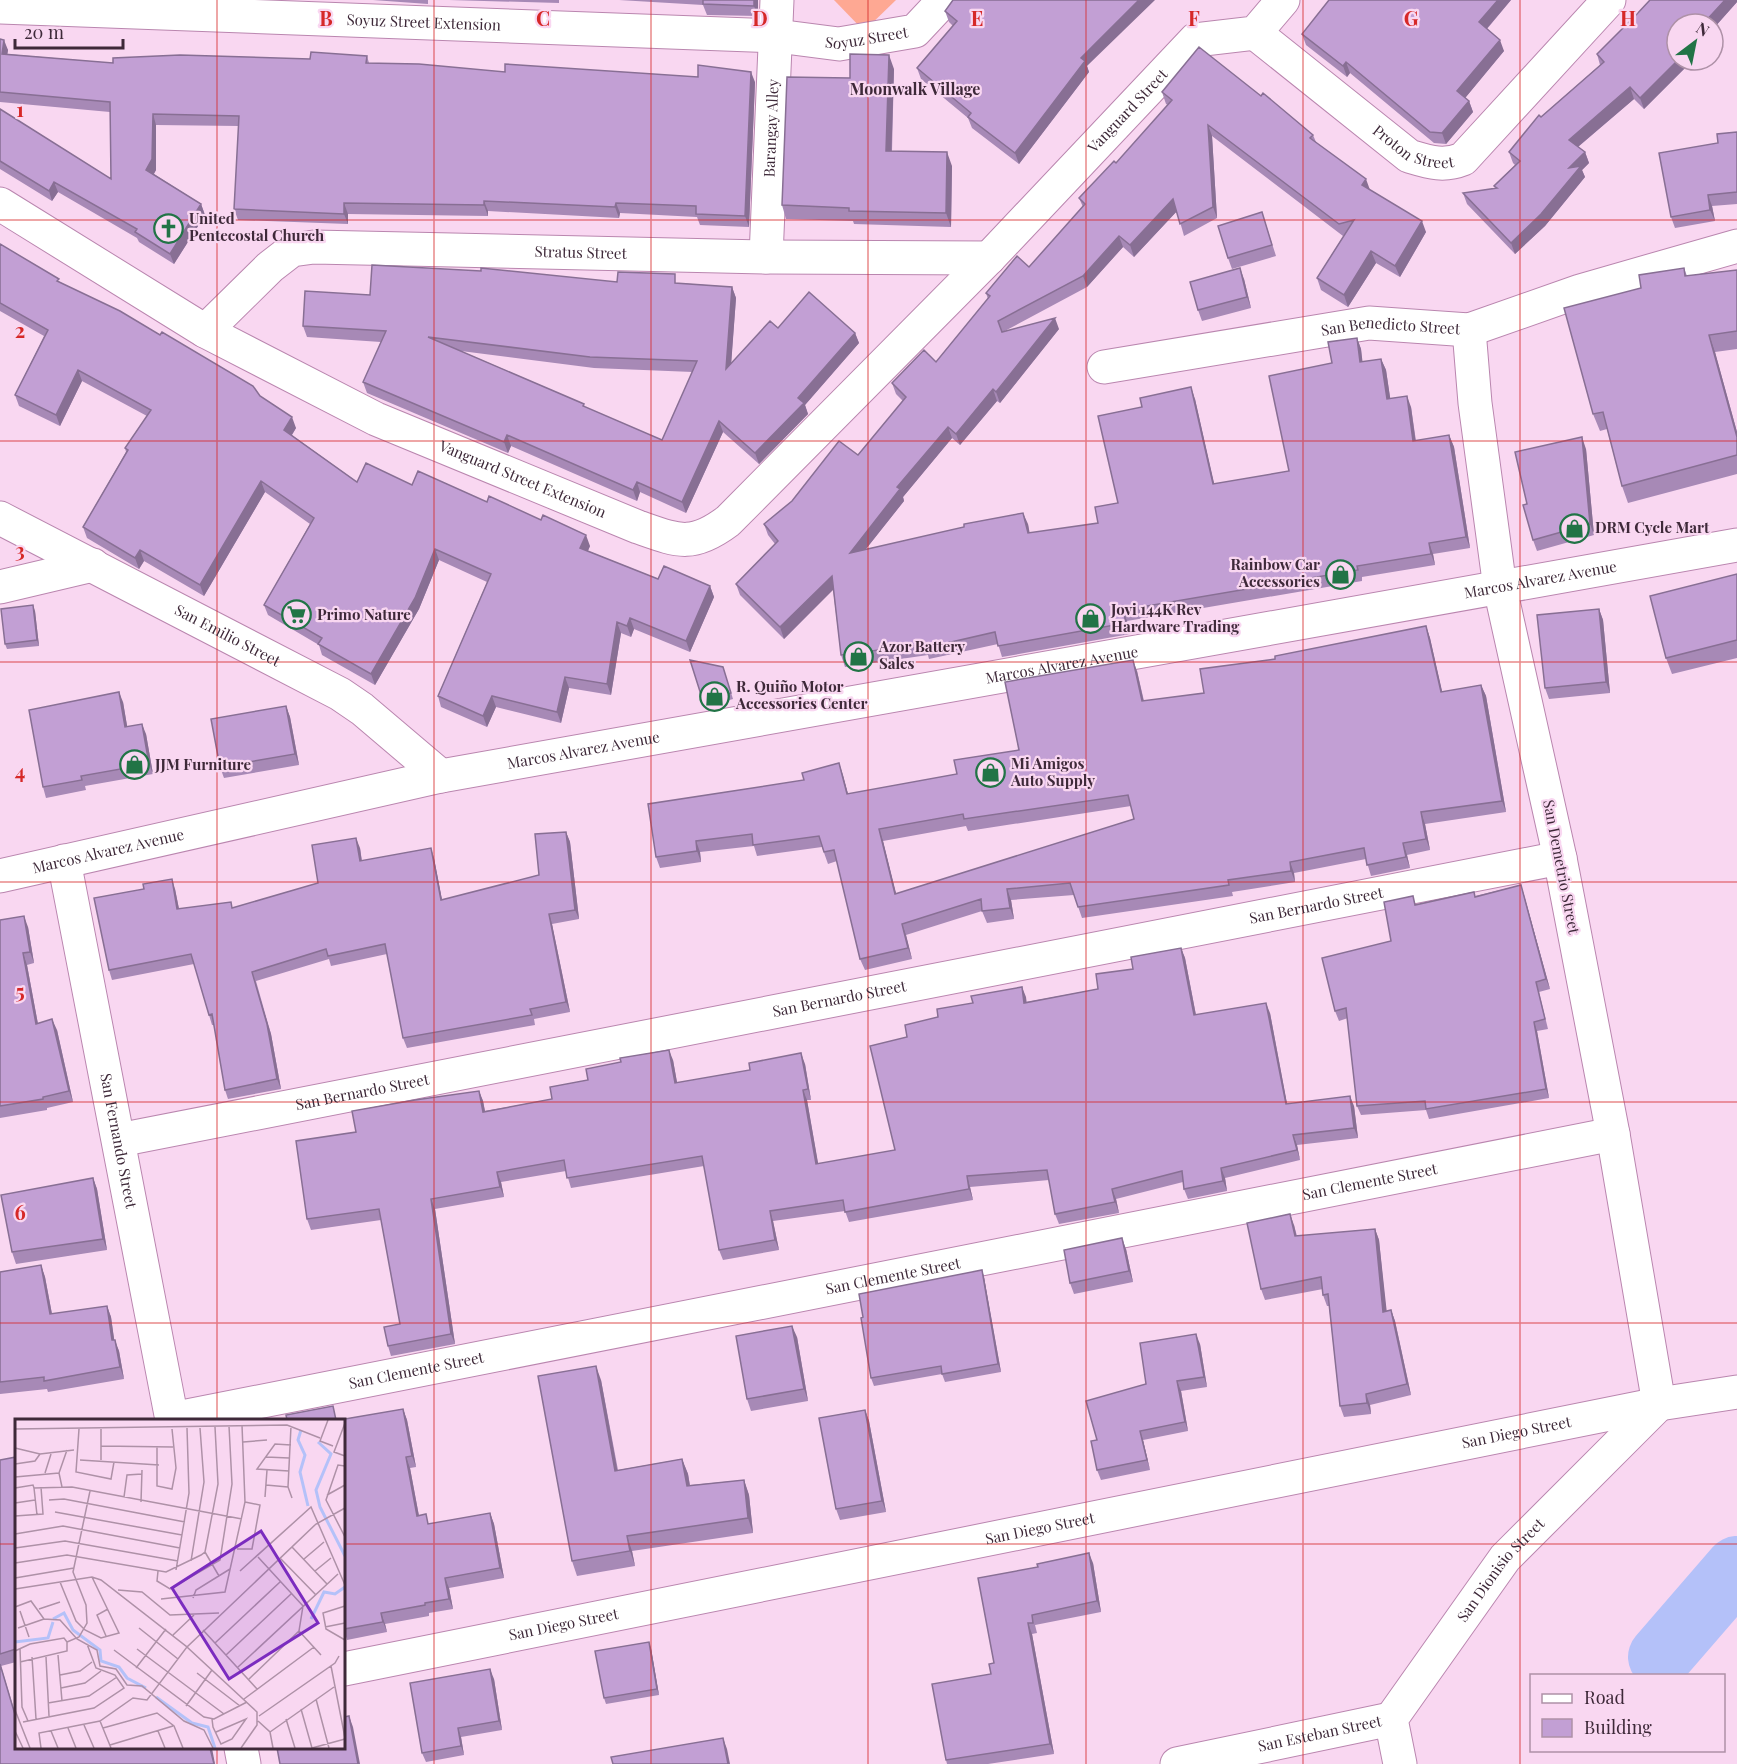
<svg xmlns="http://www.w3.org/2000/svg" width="1737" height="1764" viewBox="0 0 1737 1764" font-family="'Playfair Display',serif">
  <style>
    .green { fill: #fea893 }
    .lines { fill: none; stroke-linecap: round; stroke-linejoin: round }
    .river { stroke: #b4c1f9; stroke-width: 64 }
    .street-casing { stroke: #ba86af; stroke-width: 35 }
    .secondary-casing { stroke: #ba86af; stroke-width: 35 }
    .street { stroke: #fff; stroke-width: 33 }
    .secondary { stroke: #fff; stroke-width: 33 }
    .wall { fill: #a789b6; fill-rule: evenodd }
    .shaded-wall { fill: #886f94 }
    .building { fill: #c29fd4; stroke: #886f94; stroke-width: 1.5; fill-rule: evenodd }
    .grid { fill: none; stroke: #d62828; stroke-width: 1.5; stroke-opacity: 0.55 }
    .labels { text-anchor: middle; stroke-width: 4.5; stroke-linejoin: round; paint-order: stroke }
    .street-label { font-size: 15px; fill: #3e2939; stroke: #f9d7f1 }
    .poi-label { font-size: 15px; font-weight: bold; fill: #3e2939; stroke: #f9d7f1; text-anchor: start }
    .neighbourhood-label { font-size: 16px; font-weight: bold; fill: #3e2939; stroke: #f9d7f1 }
    .inset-river { fill: none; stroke: #b4c1f9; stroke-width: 3 }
    .inset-road { fill: none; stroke: #ae91a7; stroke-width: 1.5 }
    .view { fill: #7b2cbf; fill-opacity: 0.15; stroke: #7b2cbf; stroke-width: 3 }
    .inset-edge { fill: none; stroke: #3e2939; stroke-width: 3 }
    .grid-label { font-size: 20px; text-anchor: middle; font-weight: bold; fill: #d62828; stroke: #f9d7f1; stroke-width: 4.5; stroke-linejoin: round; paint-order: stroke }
  </style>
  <rect width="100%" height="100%" fill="#f9d7f1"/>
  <path class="green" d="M 834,0 L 896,0 L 864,31 Z"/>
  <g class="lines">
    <path class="river" d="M 1660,1657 L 1737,1568"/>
    <defs>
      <g id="street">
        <path id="s1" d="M 0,7 L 777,36 L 839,44 L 915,31 L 944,0"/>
        <path id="s2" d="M 1255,33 L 1409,156 C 1429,162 1443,167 1463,159 L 1609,0"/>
        <path id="s3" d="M 0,204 L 205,331 L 376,419 L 638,527 C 678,541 692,548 728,521 L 989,258 L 1195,40 L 1255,33 L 1283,0"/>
        <path id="s4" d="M 766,257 L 777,0"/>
        <path id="s5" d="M 205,331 L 270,267 L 292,250 L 314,247 L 766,257 L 989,258"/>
        <path id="s6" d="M 1104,367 L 1369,323 L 1469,330 L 1580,291 L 1737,246"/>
        <path id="s7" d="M 0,518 L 340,694 L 362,709 L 441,776"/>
        <path d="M 0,587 L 93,565"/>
        <path id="s8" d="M 64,861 L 172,1420"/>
        <path id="s9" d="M 119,1140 L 1560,858"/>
        <path id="s10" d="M 172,1419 L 1613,1134"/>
        <path id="s11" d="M 344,1669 L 1659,1404 L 1737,1392"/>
        <path d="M 241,1748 L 244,1764"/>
        <path id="s12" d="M 1177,1764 L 1391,1719"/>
        <path id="s13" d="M 1400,1764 L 1391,1719 L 1505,1558 L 1659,1404 L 1613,1134 L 1560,858 L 1500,588 L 1475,403 L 1469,330"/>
      </g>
      <g id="secondary">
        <path id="s14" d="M 0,876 L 441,776 L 1737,545"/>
      </g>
    </defs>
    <use href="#street" class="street-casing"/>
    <use href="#secondary" class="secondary-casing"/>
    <use href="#street" class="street"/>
    <use href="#secondary" class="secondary"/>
  </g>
  <path class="wall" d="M 373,0 L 428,0 L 428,4 Z
    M 449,0 L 559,0 L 559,3 Z
    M 619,0 L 758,0 L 758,16 L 707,15 L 703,5 Z
    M 1511,0 L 1487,29 L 1504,51 L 1465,98 L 1469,101 L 1473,112 L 1446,144 L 1434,143 L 1350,73 L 1347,77 L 1306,45 L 1302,34 Z
    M 1737,2 L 1713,29 L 1713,24 L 1677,60 L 1690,60 L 1691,62 L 1644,109 L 1634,99 L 1578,147 L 1585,152 L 1589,163 L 1582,170 L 1585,177 L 1545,226 L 1515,254 L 1467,204 L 1463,193 L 1495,189 L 1494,186 L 1515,165 L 1513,163 L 1509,152 L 1541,117 L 1600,65 L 1597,54 L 1636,15 Z
    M 945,11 L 1087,66 L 1089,72 L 1019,164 L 972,128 L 968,118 L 921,79 L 917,68 L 953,26 L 949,22 Z
    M 0,39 L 8,50 L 7,54 L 113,63 L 310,59 L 367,56 L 369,63 L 505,72 L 755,82 L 749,227 L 700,225 L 697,217 L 620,213 L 619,218 L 488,211 L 488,216 L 348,214 L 348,224 L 238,220 L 234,209 L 239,126 L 156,125 L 156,170 L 154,174 L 201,204 L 205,215 L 174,264 L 139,242 L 137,238 L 58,192 L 52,201 L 0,169 L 0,109 L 111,179 L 110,112 L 0,102 Z
    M 894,69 L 892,151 L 952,166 L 951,227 L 854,224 L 853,221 L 786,219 L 782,205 L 850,78 Z
    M 1162,92 L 1261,96 L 1313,135 L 1316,142 L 1370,190 L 1426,232 L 1400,277 L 1376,263 L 1348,307 L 1321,290 L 1317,278 L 1344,235 L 1343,236 L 1212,136 L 1217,218 L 1184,236 L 1177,211 L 1134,257 L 1123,247 L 1087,287 L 1003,332 L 1059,329 L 1000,403 L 997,401 L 960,445 L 952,438 L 903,497 L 904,501 L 866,549 L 1028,524 L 1029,533 L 1098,523 L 1118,503 L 1195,399 L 1214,484 L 1289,471 L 1332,363 L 1357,338 L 1361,349 L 1362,362 L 1381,359 L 1386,370 L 1390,398 L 1411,407 L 1416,441 L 1449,435 L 1454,447 L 1470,548 L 1433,554 L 1435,565 L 1362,577 L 1362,581 L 1127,621 L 1130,634 L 1002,657 L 998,644 L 929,659 L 928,655 L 845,667 L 841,655 L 833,589 L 784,639 L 740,595 L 736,584 L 775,544 L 768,535 L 764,524 L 858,455 L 903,401 L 896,394 L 892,383 L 936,362 L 988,299 L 986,293 L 1029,267 L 1083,207 L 1079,198 L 1116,163 L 1168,105 L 1166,104 Z
    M 1737,132 L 1737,204 L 1712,206 L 1715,221 L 1675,228 L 1671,217 L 1718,143 Z
    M 1262,212 L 1276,256 L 1232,269 L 1228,258 Z
    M 0,244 L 60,282 L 260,396 L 296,428 L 292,435 L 357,482 L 412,485 L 487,502 L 590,546 L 588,551 L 658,579 L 710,586 L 714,597 L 690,652 L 634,629 L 631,637 L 621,633 L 611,695 L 569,688 L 561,723 L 496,707 L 487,727 L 441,707 L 438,696 L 487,582 L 439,560 L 419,609 L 375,685 L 322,655 L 319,645 L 268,615 L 264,605 L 310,524 L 265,492 L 204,596 L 144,561 L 139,569 L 87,538 L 83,527 L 126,452 L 125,448 L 147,416 L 82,381 L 60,426 L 19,406 L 15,395 L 44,336 L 0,311 Z
    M 1684,268 L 1687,276 L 1737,270 L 1737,349 L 1715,352 L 1737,432 L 1737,474 L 1628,503 L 1622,486 L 1607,429 L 1600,431 L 1593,414 L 1641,288 Z
    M 1244,279 L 1251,308 L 1202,321 L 1198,310 Z
    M 617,282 L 679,283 L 732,287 L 736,298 L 731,363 L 778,328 L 855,333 L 859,343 L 805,405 L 808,414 L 759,464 L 723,432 L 686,513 L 640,492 L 637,501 L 511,446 L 508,453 L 367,393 L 363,382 L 381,342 L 307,337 L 303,326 L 370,295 ZM 461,351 L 594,368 L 693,372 L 662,440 L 585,407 L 584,404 Z
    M 1586,449 L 1594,535 L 1537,551 L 1533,540 L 1527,504 Z
    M 1737,574 L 1737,658 L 1672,674 L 1666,658 Z
    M 1599,609 L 1603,620 L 1610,693 L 1549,699 L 1545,688 Z
    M 35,611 L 39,646 L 7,649 L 5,644 Z
    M 1426,626 L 1430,638 L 1442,692 L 1481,685 L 1486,696 L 1506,812 L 1425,824 L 1430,850 L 1407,855 L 1410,868 L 1371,876 L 1366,859 L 1294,873 L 1295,882 L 1232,892 L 1233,896 L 1082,918 L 1074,895 L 1011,900 L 1014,919 L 987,923 L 982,911 L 906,935 L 912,959 L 865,970 L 860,959 L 837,861 L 828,864 L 822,847 L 757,856 L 754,846 L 700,852 L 701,862 L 660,868 L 656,857 L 804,780 L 839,763 L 848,794 L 957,774 L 1019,750 L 1137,671 L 1144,701 L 1204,693 L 1275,659 ZM 1131,806 L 1134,819 L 896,894 L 883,841 L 966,826 L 968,831 Z
    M 690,660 L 723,667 L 733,699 L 705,707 Z
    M 123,702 L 127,726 L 146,734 L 153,774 L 85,786 L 86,790 L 46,798 L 43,787 Z
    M 286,706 L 290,717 L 299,765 L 224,778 L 220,767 Z
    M 566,832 L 570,842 L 579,919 L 552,924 L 570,1012 L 534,1019 L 535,1025 L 407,1048 L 403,1038 L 387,954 L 331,966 L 329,959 L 256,981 L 271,1034 L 281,1089 L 228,1099 L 225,1090 L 214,1025 L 212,1025 L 209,1015 L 194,964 L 112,980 L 109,970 L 144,889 L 175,889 L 179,909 L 233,908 L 318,883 L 360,848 L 362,861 L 434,858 L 442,900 L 539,875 Z
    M 1521,885 L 1524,895 L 1550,989 L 1539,992 L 1548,1029 L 1537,1031 L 1549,1098 L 1429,1119 L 1426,1110 L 1361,1115 L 1357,1106 L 1348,1018 L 1339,1021 L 1335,1011 L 1391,941 L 1417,905 L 1475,896 Z
    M 0,920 L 28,927 L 34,963 L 27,965 L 38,1024 L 57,1030 L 73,1102 L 47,1108 L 47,1110 L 0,1118 Z
    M 1181,948 L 1185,958 L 1196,1015 L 1270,1013 L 1287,1104 L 1354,1106 L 1358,1138 L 1297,1145 L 1300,1160 L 1225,1178 L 1227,1191 L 1188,1199 L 1184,1189 L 1183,1182 L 1116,1199 L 1119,1213 L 1059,1224 L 1055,1214 L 1049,1180 L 970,1187 L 973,1200 L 849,1222 L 845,1211 L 773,1221 L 779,1250 L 723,1260 L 719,1250 L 704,1166 L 571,1188 L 566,1171 L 501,1182 L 504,1197 L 435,1209 L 455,1344 L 391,1356 L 388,1346 L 400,1324 L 381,1220 L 311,1230 L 307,1219 L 356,1132 L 479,1091 L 483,1101 L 485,1111 L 552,1099 L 588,1080 L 673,1060 L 677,1083 L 805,1064 L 811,1100 L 807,1100 L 818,1164 L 895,1150 L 907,1037 L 938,1017 L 973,1003 L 1022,987 L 1026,1002 L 1098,989 L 1133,969 Z
    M 93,1178 L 97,1189 L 107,1250 L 16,1264 L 12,1252 Z
    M 1294,1225 L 1297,1236 L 1375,1229 L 1379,1240 L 1386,1311 L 1391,1310 L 1395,1321 L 1411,1395 L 1370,1405 L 1371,1414 L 1344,1417 L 1340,1406 L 1329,1306 L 1327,1306 L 1323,1295 L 1323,1289 L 1265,1300 L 1261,1289 Z
    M 1126,1249 L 1133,1282 L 1074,1294 L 1070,1283 Z
    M 41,1265 L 45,1277 L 52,1314 L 107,1306 L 111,1317 L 114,1340 L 119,1351 L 124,1379 L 48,1392 L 47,1389 L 0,1394 L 0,1272 Z
    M 982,1270 L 984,1277 L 1001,1372 L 945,1382 L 942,1374 L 874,1386 L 871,1378 L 863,1317 Z
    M 797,1337 L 808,1401 L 751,1411 L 747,1399 Z
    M 1200,1344 L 1207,1387 L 1181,1391 L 1188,1431 L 1143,1440 L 1150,1470 L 1101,1480 L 1097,1470 L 1097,1440 L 1146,1384 Z
    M 601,1380 L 618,1470 L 682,1459 L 688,1474 L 690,1485 L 744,1480 L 749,1495 L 753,1533 L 632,1551 L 635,1566 L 577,1576 L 572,1561 Z
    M 403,1409 L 407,1420 L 416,1467 L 410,1468 L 419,1516 L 429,1524 L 490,1513 L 494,1524 L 504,1578 L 449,1588 L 453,1609 L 429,1613 L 429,1616 L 385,1624 L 387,1632 L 347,1640 L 344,1630 L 344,1420 Z
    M 865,1410 L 869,1421 L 886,1512 L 840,1520 L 836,1509 Z
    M 16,1458 L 16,1662 L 1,1666 L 16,1716 L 16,1748 L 0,1764 L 0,1460 Z
    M 1093,1563 L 1101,1612 L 1035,1625 L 1037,1633 L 1032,1634 L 1054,1754 L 988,1764 L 947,1764 L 946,1760 L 991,1674 L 994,1663 L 978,1578 Z
    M 651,1648 L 659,1695 L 606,1704 L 604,1698 Z
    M 494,1679 L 502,1730 L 461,1737 L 464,1755 L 426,1762 L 422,1753 Z"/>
  <path class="shaded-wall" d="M 754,0 L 758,0 L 758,16 L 754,6 Z
    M 1139,0 L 1155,0 L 1087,66 L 1089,72 L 1019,164 L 1015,153 L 1081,58 Z
    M 1498,0 L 1511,0 L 1483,33 L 1479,22 Z
    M 1725,0 L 1737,0 L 1737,2 L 1713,29 L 1713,24 L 1703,24 Z
    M 4,40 L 8,50 L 6,64 L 2,54 Z
    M 1500,40 L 1504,51 L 1461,103 L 1457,91 Z
    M 889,55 L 894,69 L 891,165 L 886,151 Z
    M 1678,60 L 1690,60 L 1691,62 L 1644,109 L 1640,98 Z
    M 1346,62 L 1350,73 L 1347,77 L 1343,66 Z
    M 751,72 L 755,82 L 749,227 L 745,216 Z
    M 1630,87 L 1634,99 L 1573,151 L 1569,140 Z
    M 1469,101 L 1473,112 L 1446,144 L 1442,133 Z
    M 153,114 L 156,125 L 156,170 L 150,180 L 146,170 Z
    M 1208,125 L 1212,136 L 1217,218 L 1213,207 Z
    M 947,152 L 952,166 L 951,227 L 946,213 Z
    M 1585,152 L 1589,163 L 1582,170 L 1585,177 L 1545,226 L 1515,254 L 1511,243 L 1569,168 Z
    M 1366,179 L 1370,190 L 1362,185 Z
    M 54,182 L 58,192 L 52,201 L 49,191 Z
    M 1708,195 L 1712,206 L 1715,221 L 1710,210 Z
    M 1173,199 L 1178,210 L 1134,257 L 1130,245 Z
    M 484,201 L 488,211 L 488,216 L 484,205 Z
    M 344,203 L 348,214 L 348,224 L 344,214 Z
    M 616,203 L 620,213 L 619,218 L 615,207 Z
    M 201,204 L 205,215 L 174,264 L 170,254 Z
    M 1422,221 L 1426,232 L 1400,277 L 1395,266 Z
    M 1119,236 L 1123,247 L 1087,287 L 1083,276 Z
    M 1371,251 L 1376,263 L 1348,307 L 1344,295 Z
    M 1240,268 L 1244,279 L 1251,308 L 1247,297 Z
    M 732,287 L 736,298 L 730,380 L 726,369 Z
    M 1055,318 L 1059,329 L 1000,403 L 996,392 Z
    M 855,333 L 859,343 L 805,405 L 808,414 L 759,464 L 755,453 L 798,398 Z
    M 1709,335 L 1715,352 L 1737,432 L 1737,437 Z
    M 1357,338 L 1361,349 L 1364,374 L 1360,362 Z
    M 1381,359 L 1386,370 L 1392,410 L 1387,399 Z
    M 78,370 L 82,381 L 60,426 L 56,415 Z
    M 1191,387 L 1195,399 L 1217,496 L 1213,484 Z
    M 993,389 L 997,401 L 960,445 L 956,434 Z
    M 1407,396 L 1411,407 L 1417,452 L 1413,441 Z
    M 292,417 L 296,428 L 288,441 L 284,430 Z
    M 719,421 L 723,432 L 686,513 L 682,502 Z
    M 948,427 L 952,438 L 903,497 L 904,501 L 854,564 L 850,553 L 897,487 Z
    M 507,435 L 511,446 L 508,453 L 504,442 Z
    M 1449,435 L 1454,447 L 1470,548 L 1466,537 Z
    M 1582,437 L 1586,449 L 1594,535 L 1590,524 Z
    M 261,481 L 265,492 L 204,596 L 200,585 Z
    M 637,482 L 640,492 L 637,501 L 633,490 Z
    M 1023,513 L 1028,524 L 1032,545 L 1028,533 Z
    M 586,535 L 590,546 L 584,559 L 580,548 Z
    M 1429,543 L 1433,554 L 1435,565 L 1431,554 Z
    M 435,549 L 439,560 L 419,609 L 375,685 L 371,674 Z
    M 140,550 L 144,561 L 139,569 L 135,558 Z
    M 832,576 L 836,587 L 784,639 L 780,627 Z
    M 710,586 L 714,597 L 690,652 L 686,641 Z
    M 33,605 L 35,611 L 39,646 L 37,640 Z
    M 1599,609 L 1603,620 L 1610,693 L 1606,682 Z
    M 1123,610 L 1127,621 L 1130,634 L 1126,623 Z
    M 630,618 L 634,629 L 631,637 L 627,626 Z
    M 617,622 L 621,633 L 611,695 L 607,684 Z
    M 1426,626 L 1430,638 L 1445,704 L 1441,692 Z
    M 1133,660 L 1137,671 L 1146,712 L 1142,701 Z
    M 565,677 L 569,688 L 561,723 L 557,712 Z
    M 1481,685 L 1486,696 L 1506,812 L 1502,801 Z
    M 119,692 L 123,702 L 129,737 L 125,727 Z
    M 492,696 L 496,707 L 487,727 L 483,716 Z
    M 286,706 L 290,717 L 299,765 L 295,754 Z
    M 142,724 L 146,734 L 153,774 L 149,764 Z
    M 839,763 L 843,775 L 851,805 L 847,794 Z
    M 1421,812 L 1425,824 L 1430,850 L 1426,839 Z
    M 879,829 L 883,841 L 899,905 L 895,894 Z
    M 566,832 L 570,842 L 579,919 L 575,910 Z
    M 356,838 L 360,848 L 363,871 L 360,861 Z
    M 696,841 L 700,852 L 701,862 L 697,851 Z
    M 1403,843 L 1407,855 L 1410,868 L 1406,857 Z
    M 431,848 L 434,858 L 444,910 L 441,900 Z
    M 1290,862 L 1294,873 L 1295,882 L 1291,871 Z
    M 172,879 L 175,889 L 181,919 L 177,909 Z
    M 1521,885 L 1524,895 L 1550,989 L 1546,979 Z
    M 1007,889 L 1011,900 L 1014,919 L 1010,908 Z
    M 549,914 L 552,924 L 570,1012 L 566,1002 Z
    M 24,916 L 28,927 L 34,963 L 30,952 Z
    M 902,924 L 906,935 L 912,959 L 908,948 Z
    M 1181,948 L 1185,958 L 1198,1026 L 1194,1015 Z
    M 23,953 L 27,965 L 40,1035 L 36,1024 Z
    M 252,972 L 271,1034 L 281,1089 L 277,1079 Z
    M 1022,987 L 1026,997 L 1028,1013 L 1024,1003 Z
    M 1266,1003 L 1270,1013 L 1289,1114 L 1286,1104 Z
    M 52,1019 L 57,1030 L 73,1102 L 69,1091 Z
    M 1534,1022 L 1537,1031 L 1549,1098 L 1546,1089 Z
    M 669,1050 L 673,1060 L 679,1093 L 675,1083 Z
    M 801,1053 L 805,1064 L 811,1100 L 808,1089 Z
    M 803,1090 L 807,1100 L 820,1174 L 816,1164 Z
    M 479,1091 L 483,1101 L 487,1122 L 483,1112 Z
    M 1350,1096 L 1354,1106 L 1358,1138 L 1354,1128 Z
    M 1293,1135 L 1297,1145 L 1300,1160 L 1297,1150 Z
    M 1221,1168 L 1225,1178 L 1227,1191 L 1223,1181 Z
    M 497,1172 L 501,1182 L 504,1197 L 500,1187 Z
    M 967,1176 L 970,1187 L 973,1200 L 969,1189 Z
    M 93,1178 L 97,1189 L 107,1250 L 103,1239 Z
    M 1112,1189 L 1116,1199 L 1119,1213 L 1115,1202 Z
    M 431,1199 L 435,1209 L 455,1344 L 451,1334 Z
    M 770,1211 L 773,1221 L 779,1250 L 775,1240 Z
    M 1290,1214 L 1294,1225 L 1299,1248 L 1295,1236 Z
    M 1375,1229 L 1379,1240 L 1388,1323 L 1383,1312 Z
    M 1122,1238 L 1126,1249 L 1133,1282 L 1129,1271 Z
    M 41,1265 L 45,1277 L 54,1325 L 50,1314 Z
    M 982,1270 L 984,1277 L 1001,1372 L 998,1364 Z
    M 107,1306 L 111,1317 L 116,1352 L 112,1340 Z
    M 1391,1310 L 1395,1321 L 1411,1395 L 1407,1384 Z
    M 792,1326 L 797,1337 L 808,1401 L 804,1389 Z
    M 1196,1334 L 1200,1344 L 1207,1387 L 1204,1377 Z
    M 115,1340 L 119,1351 L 124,1379 L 120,1367 Z
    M 596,1366 L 601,1380 L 620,1485 L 615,1471 Z
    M 1177,1381 L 1181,1391 L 1188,1431 L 1185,1422 Z
    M 1366,1394 L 1370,1405 L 1371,1414 L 1367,1403 Z
    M 403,1409 L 407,1420 L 416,1467 L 412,1456 Z
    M 865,1410 L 869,1421 L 886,1512 L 882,1501 Z
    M 1140,1431 L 1143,1440 L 1150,1470 L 1147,1460 Z
    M 406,1457 L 410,1468 L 421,1527 L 417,1516 Z
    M 682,1459 L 688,1474 L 692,1500 L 687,1486 Z
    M 744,1480 L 749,1495 L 753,1533 L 748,1518 Z
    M 490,1513 L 494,1524 L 504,1578 L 500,1568 Z
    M 627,1536 L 632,1551 L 635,1566 L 630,1551 Z
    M 1089,1553 L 1093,1563 L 1101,1612 L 1097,1601 Z
    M 445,1578 L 449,1588 L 453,1609 L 449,1599 Z
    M 381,1613 L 385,1624 L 387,1632 L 383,1622 Z
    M 1028,1623 L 1032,1634 L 1054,1754 L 1050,1744 Z
    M 649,1642 L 651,1648 L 659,1695 L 657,1689 Z
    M 490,1669 L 494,1679 L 502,1730 L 499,1721 Z
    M 349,1716 L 353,1727 L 360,1764 L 358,1764 Z
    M 458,1728 L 461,1737 L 464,1755 L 461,1746 Z
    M 723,1738 L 727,1749 L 730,1764 L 728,1764 Z
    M 210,1748 L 212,1748 L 215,1764 L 214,1764 Z"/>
  <path class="building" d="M 703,0 L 754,0 L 754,6 L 703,4 Z
    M 953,0 L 1139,0 L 1081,58 L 1085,61 L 1015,153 L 968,117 L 971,113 L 917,68 L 957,21 L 945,11 Z
    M 1329,0 L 1498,0 L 1479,22 L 1500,40 L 1457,91 L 1469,101 L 1442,133 L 1430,132 L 1346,62 L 1343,66 L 1302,34 Z
    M 1650,0 L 1725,0 L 1703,24 L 1677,24 L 1677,60 L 1678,60 L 1640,98 L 1630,87 L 1569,140 L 1585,152 L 1569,168 L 1581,166 L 1541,214 L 1511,243 L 1463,193 L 1497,188 L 1494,186 L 1520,161 L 1509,152 L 1539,115 L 1541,117 L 1604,62 L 1597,54 L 1636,15 Z
    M 0,39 L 4,40 L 2,54 L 113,63 L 113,58 L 180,55 L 310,59 L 311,52 L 367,56 L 366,63 L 419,64 L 505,72 L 505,64 L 698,77 L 698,65 L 751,72 L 745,216 L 696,214 L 696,206 L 616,203 L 615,207 L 484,201 L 484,205 L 344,203 L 344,214 L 234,209 L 239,116 L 153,114 L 152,159 L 146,170 L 201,204 L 170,254 L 135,232 L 137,229 L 54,182 L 49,191 L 0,161 L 0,109 L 111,179 L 110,102 L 0,92 Z
    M 1199,47 L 1261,96 L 1263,93 L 1313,135 L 1310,138 L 1366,179 L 1362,185 L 1422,221 L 1395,266 L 1371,251 L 1344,295 L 1317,278 L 1354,220 L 1339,224 L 1208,125 L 1213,207 L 1180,224 L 1173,199 L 1130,245 L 1119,236 L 1083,276 L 998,321 L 1002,332 L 1055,318 L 996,392 L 993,389 L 956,434 L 948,427 L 897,487 L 900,489 L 850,553 L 964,527 L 964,524 L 1023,513 L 1028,533 L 1098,523 L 1095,507 L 1118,503 L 1098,416 L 1142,407 L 1140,398 L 1191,387 L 1213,484 L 1289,471 L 1269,376 L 1332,363 L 1328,342 L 1357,338 L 1360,362 L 1381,359 L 1387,399 L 1407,396 L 1413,441 L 1449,435 L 1466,537 L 1429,543 L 1431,554 L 1357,566 L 1358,570 L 1123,610 L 1126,623 L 998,646 L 995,632 L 925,648 L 924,644 L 841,655 L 832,576 L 780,627 L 736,584 L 778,541 L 764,524 L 792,501 L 839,441 L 858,455 L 906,397 L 892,383 L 924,350 L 936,362 L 990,296 L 986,293 L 1017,256 L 1029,267 L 1085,204 L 1079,198 L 1114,161 L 1116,163 L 1172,100 L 1162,92 Z
    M 850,54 L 889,55 L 886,151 L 947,152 L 946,213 L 849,211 L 849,208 L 782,205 L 787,77 L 850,78 Z
    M 1737,132 L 1737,192 L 1708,195 L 1710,210 L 1671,217 L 1659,153 L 1718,143 L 1717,134 Z
    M 1262,212 L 1272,245 L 1228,258 L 1218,226 Z
    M 0,244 L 59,279 L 57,281 L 120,311 L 160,335 L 162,332 L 253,386 L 260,396 L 292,417 L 284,430 L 357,482 L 366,463 L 412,485 L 418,471 L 487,502 L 489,496 L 541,520 L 543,515 L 586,535 L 580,548 L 658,579 L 664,566 L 710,586 L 686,641 L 630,618 L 627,626 L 617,622 L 607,684 L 565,677 L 557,712 L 492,696 L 483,716 L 438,696 L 491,574 L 435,549 L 415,598 L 371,674 L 318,644 L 322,638 L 264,605 L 314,518 L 261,481 L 200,585 L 140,550 L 135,558 L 83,527 L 128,450 L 125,448 L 151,410 L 78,370 L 56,415 L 15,395 L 48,330 L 0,303 Z
    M 372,265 L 481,271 L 481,268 L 617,282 L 618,272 L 675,274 L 675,283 L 732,287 L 726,369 L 770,321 L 778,328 L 809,292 L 855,333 L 798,398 L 804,403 L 755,453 L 719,421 L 682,502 L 637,482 L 633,490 L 507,435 L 504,442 L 363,382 L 386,331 L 303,326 L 305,291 L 370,295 ZM 428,337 L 590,357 L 697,361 L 662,440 L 583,406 L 584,404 Z
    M 1240,268 L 1247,297 L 1198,310 L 1190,282 Z
    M 1684,268 L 1685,276 L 1737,270 L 1737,331 L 1709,335 L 1737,437 L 1737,455 L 1622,486 L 1603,412 L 1593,414 L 1564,308 L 1641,288 L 1639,275 Z
    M 1582,437 L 1590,524 L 1533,540 L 1523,505 L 1527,504 L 1515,452 Z
    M 1737,574 L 1737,640 L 1666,658 L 1650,596 Z
    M 33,605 L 37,640 L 5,644 L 1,609 Z
    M 1599,609 L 1606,682 L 1545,688 L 1537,615 Z
    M 1426,626 L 1441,692 L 1481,685 L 1502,801 L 1421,812 L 1426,839 L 1403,843 L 1406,857 L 1367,865 L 1364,848 L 1290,862 L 1291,871 L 1228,880 L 1229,885 L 1078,907 L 1070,883 L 1007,889 L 1010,908 L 982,911 L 981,899 L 902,924 L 908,948 L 860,959 L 834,850 L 824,852 L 819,836 L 753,845 L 752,834 L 696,841 L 697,851 L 656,857 L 648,804 L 804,780 L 802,773 L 839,763 L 847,794 L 957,774 L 954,760 L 1019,750 L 1005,682 L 1133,660 L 1142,701 L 1204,693 L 1200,669 L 1275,659 L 1275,656 ZM 1128,795 L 1134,819 L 895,894 L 879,829 L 963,814 L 964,819 Z
    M 690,660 L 723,667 L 731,693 L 703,701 Z
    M 119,692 L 125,727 L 142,724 L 149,764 L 81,776 L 82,780 L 43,787 L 29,710 Z
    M 286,706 L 295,754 L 220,767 L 211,719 Z
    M 566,832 L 575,910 L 549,914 L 566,1002 L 530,1009 L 532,1015 L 403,1038 L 385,944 L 328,956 L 326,949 L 252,972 L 267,1024 L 277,1079 L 225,1090 L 212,1014 L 209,1015 L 191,954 L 109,970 L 94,898 L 144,889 L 143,884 L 172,879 L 177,909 L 231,902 L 232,908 L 318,883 L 312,845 L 356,838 L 360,861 L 431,848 L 441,900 L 539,875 L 535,834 Z
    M 1521,885 L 1546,979 L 1536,982 L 1545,1019 L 1534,1022 L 1546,1089 L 1426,1109 L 1425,1101 L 1357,1106 L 1346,1008 L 1335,1011 L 1322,958 L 1391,941 L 1384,902 L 1413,896 L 1415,905 L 1474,892 L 1475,897 Z
    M 24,916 L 30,952 L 23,953 L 36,1024 L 52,1019 L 69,1091 L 43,1097 L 43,1099 L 0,1106 L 0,920 Z
    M 1181,948 L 1194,1015 L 1266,1003 L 1286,1104 L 1350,1096 L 1354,1128 L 1293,1135 L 1297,1150 L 1221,1168 L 1223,1181 L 1184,1189 L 1182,1171 L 1112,1189 L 1115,1202 L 1055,1214 L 1047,1170 L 967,1176 L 969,1189 L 845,1212 L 843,1200 L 770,1211 L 775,1240 L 719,1250 L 702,1156 L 567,1178 L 564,1160 L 497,1172 L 500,1187 L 431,1199 L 451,1334 L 388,1346 L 384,1327 L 400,1324 L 379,1209 L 307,1219 L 296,1141 L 356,1132 L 352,1111 L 415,1100 L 479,1091 L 483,1112 L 552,1099 L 550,1087 L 588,1080 L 586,1069 L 621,1062 L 620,1058 L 669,1050 L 675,1083 L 750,1070 L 749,1063 L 801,1053 L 808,1089 L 803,1090 L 816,1164 L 895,1150 L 870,1046 L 907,1037 L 905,1025 L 938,1017 L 937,1009 L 973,1003 L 971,996 L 1022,987 L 1024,1003 L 1098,989 L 1096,974 L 1133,969 L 1131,957 Z
    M 93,1178 L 103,1239 L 12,1252 L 1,1195 Z
    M 1290,1214 L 1295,1236 L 1375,1229 L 1383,1312 L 1391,1310 L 1407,1384 L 1366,1394 L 1367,1403 L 1340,1406 L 1328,1294 L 1323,1295 L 1321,1277 L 1261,1289 L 1247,1223 Z
    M 1122,1238 L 1129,1271 L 1070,1283 L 1064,1250 Z
    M 41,1265 L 50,1314 L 107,1306 L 112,1340 L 115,1340 L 120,1367 L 44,1381 L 44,1377 L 0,1382 L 0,1272 Z
    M 982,1270 L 998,1364 L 942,1374 L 941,1366 L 871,1378 L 861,1318 L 863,1317 L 859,1294 Z
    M 792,1326 L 804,1389 L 747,1399 L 736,1336 Z
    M 1196,1334 L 1204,1377 L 1177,1381 L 1185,1422 L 1140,1431 L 1147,1460 L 1097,1470 L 1091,1441 L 1097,1440 L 1086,1401 L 1146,1384 L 1140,1343 Z
    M 596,1366 L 615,1471 L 682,1459 L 687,1486 L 744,1480 L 748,1518 L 627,1536 L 630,1551 L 572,1561 L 538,1376 Z
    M 333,1406 L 336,1420 L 287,1420 L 286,1415 Z
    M 403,1409 L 412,1456 L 406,1457 L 417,1516 L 426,1514 L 428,1524 L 490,1513 L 500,1568 L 445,1578 L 449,1599 L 425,1603 L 425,1605 L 381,1613 L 383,1622 L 344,1629 L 344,1420 L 339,1420 Z
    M 865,1410 L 882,1501 L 836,1509 L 819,1418 Z
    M 16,1457 L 16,1649 L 0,1654 L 0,1460 Z
    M 1089,1553 L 1097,1601 L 1032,1615 L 1033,1623 L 1028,1623 L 1050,1744 L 946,1760 L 932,1684 L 991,1674 L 989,1664 L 994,1663 L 978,1578 L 1038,1567 L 1037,1564 Z
    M 649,1642 L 657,1689 L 604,1698 L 595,1651 Z
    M 0,1664 L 16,1718 L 16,1748 L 210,1748 L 214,1764 L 0,1764 Z
    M 490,1669 L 499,1721 L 458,1728 L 461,1746 L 422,1753 L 410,1683 Z
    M 349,1716 L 358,1764 L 280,1764 L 277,1748 L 344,1748 L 344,1717 Z
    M 723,1738 L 728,1764 L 613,1764 L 611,1757 Z"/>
  <path class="grid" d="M 217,0 L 217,1420M 434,0 L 434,1764M 651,0 L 651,1764M 868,0 L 868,1764M 1086,0 L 1086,1764M 1303,0 L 1303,1764M 1520,0 L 1520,1764M 0,220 L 1737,220M 0,441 L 1737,441M 0,662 L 1737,662M 0,882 L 1737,882M 0,1102 L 1737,1102M 0,1323 L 1737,1323M 0,1544 L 16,1544M 344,1544 L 1737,1544M 217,1748 L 217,1764"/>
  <defs>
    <symbol id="church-ring" viewBox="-11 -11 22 22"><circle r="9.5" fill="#f9d7f1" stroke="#217446" stroke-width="1.5"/><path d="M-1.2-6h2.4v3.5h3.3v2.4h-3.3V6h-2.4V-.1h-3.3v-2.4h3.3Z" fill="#217446"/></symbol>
    <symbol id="shop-ring" viewBox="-11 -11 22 22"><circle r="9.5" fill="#f9d7f1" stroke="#217446" stroke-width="1.5"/><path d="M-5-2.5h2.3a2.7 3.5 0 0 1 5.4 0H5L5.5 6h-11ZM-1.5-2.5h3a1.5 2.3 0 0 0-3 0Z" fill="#217446"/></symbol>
    <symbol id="supermarket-ring" viewBox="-11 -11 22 22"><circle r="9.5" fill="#f9d7f1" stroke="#217446" stroke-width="1.5"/><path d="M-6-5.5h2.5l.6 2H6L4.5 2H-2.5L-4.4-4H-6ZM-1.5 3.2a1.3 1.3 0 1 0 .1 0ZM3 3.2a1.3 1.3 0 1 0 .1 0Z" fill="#217446"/></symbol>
  </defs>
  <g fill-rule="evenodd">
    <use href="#church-ring" x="152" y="212" width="33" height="33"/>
    <use href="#shop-ring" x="1558" y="512" width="33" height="33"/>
    <use href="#shop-ring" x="1324" y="558" width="33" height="33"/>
    <use href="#supermarket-ring" x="280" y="598" width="33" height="33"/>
    <use href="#shop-ring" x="1074" y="602" width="33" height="33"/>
    <use href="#shop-ring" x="842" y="640" width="33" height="33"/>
    <use href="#shop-ring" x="698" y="680" width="33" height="33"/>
    <use href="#shop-ring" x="118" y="748" width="33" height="33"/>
    <use href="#shop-ring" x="974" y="756" width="33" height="33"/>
  </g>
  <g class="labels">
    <g class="street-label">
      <text dy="5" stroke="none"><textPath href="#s1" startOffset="424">Soyuz Street Extension</textPath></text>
      <text dy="5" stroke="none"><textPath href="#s1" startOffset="868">Soyuz Street</textPath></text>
      <text dy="5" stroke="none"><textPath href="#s3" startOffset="1386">Vanguard Street</textPath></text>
      <text dy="5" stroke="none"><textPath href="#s4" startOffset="129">Barangay Alley</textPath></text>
      <text dy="5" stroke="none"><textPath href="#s2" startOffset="198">Proton Street</textPath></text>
      <text dy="5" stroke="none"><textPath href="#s5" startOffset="408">Stratus Street</textPath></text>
      <text dy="5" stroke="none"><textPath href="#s6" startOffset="290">San Benedicto Street</textPath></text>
      <text dy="5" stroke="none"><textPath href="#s3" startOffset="592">Vanguard Street Extension</textPath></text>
      <text dy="5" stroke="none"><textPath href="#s14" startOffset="1569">Marcos Alvarez Avenue</textPath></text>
      <text dy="5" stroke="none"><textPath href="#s7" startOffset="256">San Emilio Street</textPath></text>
      <text dy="5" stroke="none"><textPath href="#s14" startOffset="1083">Marcos Alvarez Avenue</textPath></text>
      <text dy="5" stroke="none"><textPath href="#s14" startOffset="597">Marcos Alvarez Avenue</textPath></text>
      <text dy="5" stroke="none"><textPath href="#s14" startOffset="111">Marcos Alvarez Avenue</textPath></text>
      <text transform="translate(1561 867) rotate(79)" y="5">San Demetrio Street</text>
      <text dy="5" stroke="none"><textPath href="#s9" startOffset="1220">San Bernardo Street</textPath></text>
      <text dy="5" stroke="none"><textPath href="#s9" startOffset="734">San Bernardo Street</textPath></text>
      <text dy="5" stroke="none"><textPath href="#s9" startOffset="248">San Bernardo Street</textPath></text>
      <text dy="5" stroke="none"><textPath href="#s8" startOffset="285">San Fernando Street</textPath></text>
      <text dy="5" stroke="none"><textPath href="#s10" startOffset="1221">San Clemente Street</textPath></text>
      <text dy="5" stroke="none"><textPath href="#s10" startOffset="735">San Clemente Street</textPath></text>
      <text dy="5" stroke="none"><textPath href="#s10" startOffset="249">San Clemente Street</textPath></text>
      <text dy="5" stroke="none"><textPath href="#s11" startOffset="1196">San Diego Street</textPath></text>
      <text dy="5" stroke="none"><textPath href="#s11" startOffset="710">San Diego Street</textPath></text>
      <text dy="5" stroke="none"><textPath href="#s13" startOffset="231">San Dionisio Street</textPath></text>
      <text dy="5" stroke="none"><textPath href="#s11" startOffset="224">San Diego Street</textPath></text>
      <text dy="5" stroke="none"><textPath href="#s12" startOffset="146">San Esteban Street</textPath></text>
    </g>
    <g class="poi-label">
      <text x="189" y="224">United<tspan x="189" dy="17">Pentecostal Church</tspan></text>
      <text x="1595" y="533">DRM Cycle Mart</text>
      <text x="1320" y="570" text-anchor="end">Rainbow Car<tspan x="1320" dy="17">Accessories</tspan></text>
      <text x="1111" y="615">Jovi 144K Rev<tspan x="1111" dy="17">Hardware Trading</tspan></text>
      <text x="317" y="620">Primo Nature</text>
      <text x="879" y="652">Azor Battery<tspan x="879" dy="17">Sales</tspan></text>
      <text x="736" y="692">R. Quiño Motor<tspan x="736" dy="17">Accessories Center</tspan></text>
      <text x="1011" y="769">Mi Amigos<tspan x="1011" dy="17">Auto Supply</tspan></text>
      <text x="155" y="770">JJM Furniture</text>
    </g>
    <g class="neighbourhood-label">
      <text x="915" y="95">Moonwalk Village</text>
    </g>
  </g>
  <g transform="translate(15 1419)">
    <rect width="330" height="330" fill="#f9d7f1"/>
    <path class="inset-river" d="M 286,11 L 283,21 L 290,36 L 285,53 L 293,87M 303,23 L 316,35 L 301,71 L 305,88 L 330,137M 38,200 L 49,194 L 58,211 L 85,231 L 86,242 L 104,248 L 112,259 L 131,269M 296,200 L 309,173 L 320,175 L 330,168M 0,223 L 33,219 L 38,203M 141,278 L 177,304 L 193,308 L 200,329"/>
    <path class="inset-road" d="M 313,1 L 305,22 L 318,27M 330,4 L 319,33 L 330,37M 276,7 L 273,68 L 277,79M 0,10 L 272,6 L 305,19M 64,10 L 61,53 L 96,60 L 99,43M 86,10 L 86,41M 228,23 L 252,21M 86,27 L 158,28M 142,28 L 142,67 L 157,70 L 161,49 L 157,10M 0,29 L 25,35 L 59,31M 251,38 L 274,39M 65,41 L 144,46M 0,45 L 20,42 L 25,35M 330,47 L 323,46 L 311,81 L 330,118M 274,52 L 242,50 L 260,25 L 276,26M 30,54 L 36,35M 0,58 L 44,54M 251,66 L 273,68M 47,68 L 44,54 L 52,31M 0,69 L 18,66 L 19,69M 19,69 L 57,68 L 227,100M 19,69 L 22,96M 312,76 L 330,66M 109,78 L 112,56 L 127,55M 250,78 L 252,51M 34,81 L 49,80 L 170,103M 126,83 L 127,51M 0,84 L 20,81M 40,93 L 167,116M 0,97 L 28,95 L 26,68M 0,115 L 48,107 L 165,129M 277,128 L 312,165M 0,129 L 50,122 L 163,142M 222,130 L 237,130 L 245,86 L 230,83M 190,133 L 204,157M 243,138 L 288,187 L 284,212 L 306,236M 265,139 L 301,176M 289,140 L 309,123M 176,142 L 189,63 L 185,9M 0,144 L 52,136 L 151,153 L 186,136 L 190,133 L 203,65 L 200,8M 161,151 L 174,74 L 172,9M 143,152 L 142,162 L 155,170 L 205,141 L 217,65 L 214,7M 225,152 L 296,88 L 330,166M 300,152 L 316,139M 0,159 L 59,149M 45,163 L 61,202 L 70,211 L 86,219 L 104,214 L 77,158M 0,170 L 77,158 L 86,161 L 172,228 L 132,281 L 118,279 L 85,302 L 24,314 L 26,329M 103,171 L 127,173 L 155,196 L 204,194M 178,179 L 181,171 L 215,150M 146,180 L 210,173 L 230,83 L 227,6M 330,187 L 308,194 L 311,210 L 330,221M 0,188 L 16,182 L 29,200 L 45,201 L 62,220 L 82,231 L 85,247 L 101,250 L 112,266 L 127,267 L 169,302 L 189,311 L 198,329M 24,190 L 45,183M 5,192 L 14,218M 310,208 L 330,204M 3,209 L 29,200M 124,209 L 163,240M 188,211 L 242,270M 158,216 L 179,196M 91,217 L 82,196 L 93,190M 52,223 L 64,218 L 72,204 L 71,186 L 58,153 L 75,72M 200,224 L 265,163M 5,229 L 7,288 L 13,302M 122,230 L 209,295M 99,231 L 189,298 L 199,300 L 232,283M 0,232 L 15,225 L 49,219 L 52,223M 43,236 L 47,282M 211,236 L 276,175M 17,238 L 21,300M 31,238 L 34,297M 5,243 L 52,232 L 52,223M 316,247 L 330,319M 223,248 L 323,155M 121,249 L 151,210M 182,254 L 225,287M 45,256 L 65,252 L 77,243M 234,260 L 284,212M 46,269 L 70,264 L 86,252M 229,280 L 299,228M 301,280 L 314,329M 33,284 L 74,277 L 102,258M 171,287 L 197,251M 286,290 L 297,329M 0,291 L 15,329M 244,297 L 320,244 L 324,237M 197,300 L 198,308 L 206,325 L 217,320 L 231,300 L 201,313M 271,300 L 280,329M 85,302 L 96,329M 243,302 L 255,313 L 258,329M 8,303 L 79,289 L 109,269 L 100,256 L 81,249 L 72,225M 69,306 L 79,329M 53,309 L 61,329M 88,309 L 142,294 L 159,307 L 168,329M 0,312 L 8,329M 36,312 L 43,329M 143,312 L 150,329M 255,313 L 319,268M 95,326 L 158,307M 226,329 L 242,306 L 242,293 L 172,228 L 301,105 L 330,89M 297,329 L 330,320"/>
    <path class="view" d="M 246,112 L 303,204 L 214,260 L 157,169 Z"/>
    <rect width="330" height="330" class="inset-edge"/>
  </g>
  <g class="grid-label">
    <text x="326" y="26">B</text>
    <text x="543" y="26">C</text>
    <text x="760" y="26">D</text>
    <text x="977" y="26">E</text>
    <text x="1194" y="26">F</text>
    <text x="1411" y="26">G</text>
    <text x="1628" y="26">H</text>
    <text x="20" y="117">1</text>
    <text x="20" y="338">2</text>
    <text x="20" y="558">3</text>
    <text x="20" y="779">4</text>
    <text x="20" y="999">5</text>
    <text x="20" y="1220">6</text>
  </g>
  <rect x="1530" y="1674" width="195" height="78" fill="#f9d7f1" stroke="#ae91a7" stroke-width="1.5"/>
  <rect x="1542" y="1694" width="30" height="9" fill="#ffffff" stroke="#ae91a7" stroke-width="1.5"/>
  <text x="1584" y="1704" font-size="18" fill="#3e2939">Road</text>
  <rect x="1542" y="1719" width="30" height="18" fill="#c29fd4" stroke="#ae91a7" stroke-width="1.5"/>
  <text x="1584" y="1734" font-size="18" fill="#3e2939">Building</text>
  <g transform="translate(1695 42) rotate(32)"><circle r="28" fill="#f9d7f1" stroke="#ae91a7" stroke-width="1.5"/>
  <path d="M0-4.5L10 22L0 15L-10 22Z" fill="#217446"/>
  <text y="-9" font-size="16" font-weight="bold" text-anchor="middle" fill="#3e2939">N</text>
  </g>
  <path d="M15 39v9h108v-9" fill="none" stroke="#3e2939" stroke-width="3"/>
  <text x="24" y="39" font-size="18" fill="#3e2939" stroke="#f9d7f1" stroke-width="4.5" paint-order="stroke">20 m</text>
</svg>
